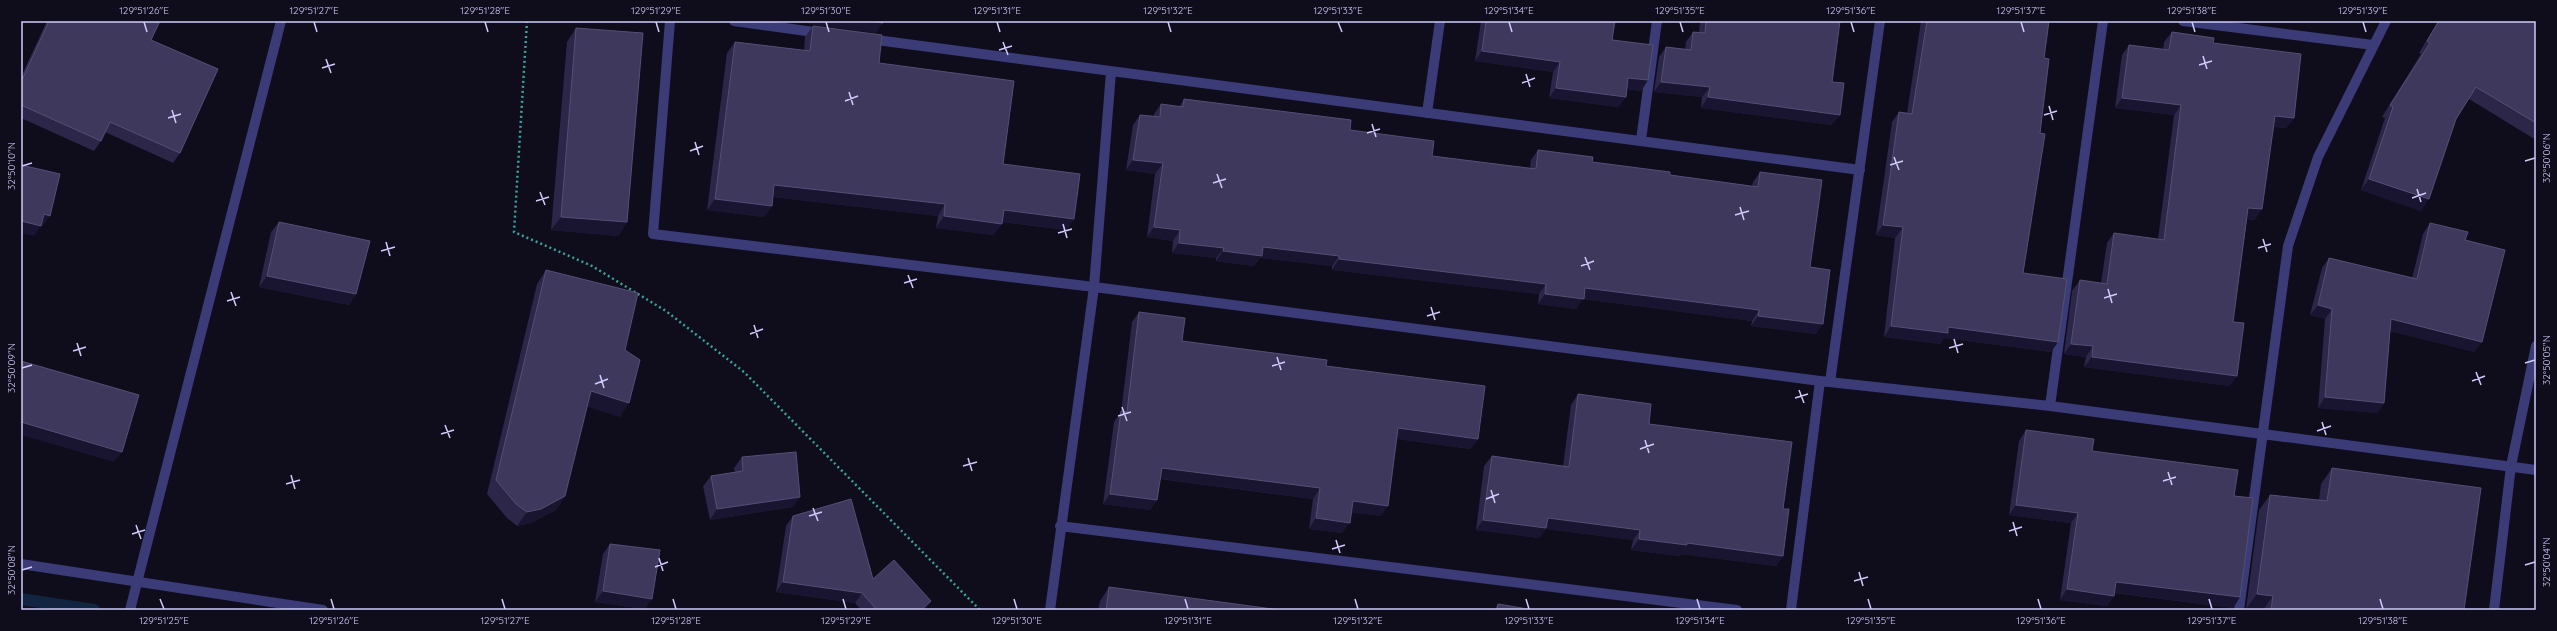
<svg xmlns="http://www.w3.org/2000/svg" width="2557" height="631" viewBox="0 0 2557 631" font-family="Quicksand,sans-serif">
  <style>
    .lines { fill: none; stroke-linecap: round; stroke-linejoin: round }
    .stream { stroke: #112540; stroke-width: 12 }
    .path { stroke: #35a59b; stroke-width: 2.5; stroke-dasharray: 2 3; stroke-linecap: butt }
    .minor { stroke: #3b3b77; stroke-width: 10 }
    .tertiary { stroke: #3b3b77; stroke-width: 10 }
    .wall { fill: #2c2648 }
    .shaded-wall { fill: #19142f }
    .building { fill: #3e385c; stroke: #544f75 }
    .ticks { fill: none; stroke: #cfcbfb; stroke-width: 1.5 }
    .neatline { fill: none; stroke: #cfcbfb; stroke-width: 1.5 }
    .ticks-label { font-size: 10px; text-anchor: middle; fill: #cfcbfb }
  </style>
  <rect width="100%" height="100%" fill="#0f0c1c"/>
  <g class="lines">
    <path class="stream" d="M 21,599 L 94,610"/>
    <path class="path" d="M 527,21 L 514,232 L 592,266 L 666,311 L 744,372 L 980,610"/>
    <path class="minor" d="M 670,21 L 653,234 L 1094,287 L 1820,381 L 2050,406 L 2536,470
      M 734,21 L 821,33
      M 2183,21 L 2373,45
      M 869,39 L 1860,170
      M 1427,113 L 1440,21
      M 1641,140 L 1657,21
      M 1830,382 L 1880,21
      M 2050,406 L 2103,21
      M 1060,526 L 1737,610
      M 1050,610 L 1094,287 L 1111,72
      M 1791,610 L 1820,381
      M 2239,610 L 2288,246 L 2318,157 L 2386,21"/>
    <path class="tertiary" d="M 21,564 L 323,610
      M 130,610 L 281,21
      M 2494,610 L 2511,466 L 2536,346"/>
  </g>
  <path class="wall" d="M 47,21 L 160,21 L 151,40 L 180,153 L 173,163 L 105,132 L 101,141 L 94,151 L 21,118 L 21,77 Z
    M 1481,21 L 1615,21 L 1612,40 L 1648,80 L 1641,91 L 1626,89 L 1626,97 L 1618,107 L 1549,98 L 1553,72 L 1475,61 Z
    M 1700,21 L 1840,21 L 1832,82 L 1832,125 L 1701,108 L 1702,97 L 1654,92 L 1659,57 L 1666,47 L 1685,49 L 1686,42 L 1693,32 L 1699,33 Z
    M 1921,21 L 2049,21 L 2044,58 L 2040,133 L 2023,273 L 2051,352 L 1944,338 L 1940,344 L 1884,337 L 1895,238 L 1876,235 L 1892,122 L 1899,112 L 1907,113 Z
    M 2438,21 L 2536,21 L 2536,140 L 2469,99 L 2456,119 L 2421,211 L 2361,190 L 2385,118 L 2382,117 L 2421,54 L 2419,53 Z
    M 813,26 L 879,63 L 1003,164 L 1067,230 L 1002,222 L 994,235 L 936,228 L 938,216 L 773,197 L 772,206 L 764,217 L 707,210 L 727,53 L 735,42 L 804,50 L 805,37 Z
    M 576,28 L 627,222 L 618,236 L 551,230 L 567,42 Z
    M 2172,32 L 2213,43 L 2294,118 L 2286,128 L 2274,127 L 2255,220 L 2247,219 L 2233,322 L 2237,376 L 2229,386 L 2084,367 L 2086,357 L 2064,354 L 2072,291 L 2080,280 L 2101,283 L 2107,243 L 2114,233 L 2158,239 L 2174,115 L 2115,108 L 2122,55 L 2129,45 L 2163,50 L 2164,42 Z
    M 1184,99 L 1350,130 L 1432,156 L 1530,168 L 1531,160 L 1538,150 L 1592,162 L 1670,175 L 1752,186 L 1753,182 L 1760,172 L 1810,267 L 1816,334 L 1751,326 L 1752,321 L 1583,299 L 1576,309 L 1538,304 L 1539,294 L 1332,270 L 1332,266 L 1260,258 L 1254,266 L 1216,261 L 1216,258 L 1172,253 L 1173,241 L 1147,237 L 1155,174 L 1126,170 L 1133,125 L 1140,115 L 1154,116 L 1154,114 L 1161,104 L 1179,107 Z
    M 279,222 L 356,294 L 349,305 L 259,287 L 271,232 Z
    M 2430,223 L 2465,240 L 2475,352 L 2390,331 L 2384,403 L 2377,413 L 2318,408 L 2325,319 L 2310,315 L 2322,268 L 2329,258 L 2412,278 L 2423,234 Z
    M 546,270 L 625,350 L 620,417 L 587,406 L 565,496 L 556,510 L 531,523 L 517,526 L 507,518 L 487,494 L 537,284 Z
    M 1139,312 L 1182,341 L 1326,366 L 1471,449 L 1397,439 L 1381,516 L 1351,512 L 1342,533 L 1309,529 L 1313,499 L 1160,479 L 1157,500 L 1150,510 L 1103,504 L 1114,422 L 1121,412 L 1132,322 Z
    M 1578,394 L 1649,424 L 1783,509 L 1783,556 L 1776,566 L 1681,554 L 1680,556 L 1631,550 L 1633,540 L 1546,529 L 1539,538 L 1476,530 L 1484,466 L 1492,456 L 1563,466 L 1571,405 Z
    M 2026,430 L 2234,496 L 2240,597 L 2233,608 L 2114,593 L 2114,596 L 2107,606 L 2060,600 L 2071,523 L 2009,515 L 2019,441 Z
    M 742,457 L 793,507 L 710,520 L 703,486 L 711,476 L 735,472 L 734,468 Z
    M 2332,468 L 2464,610 L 2250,610 L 2246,609 L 2259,510 L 2270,495 L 2319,500 L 2321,484 Z
    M 793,516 L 873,579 L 931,601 L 925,610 L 861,610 L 855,603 L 776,592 L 786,526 Z
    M 610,544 L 645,609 L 595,602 L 603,554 Z
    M 1109,587 L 1280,610 L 1098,610 L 1100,601 Z
    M 1498,604 L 1534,610 L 1494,610 Z"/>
  <path class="shaded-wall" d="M 809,21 L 869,21 L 883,23 L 876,33 L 807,24 Z
    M 1482,51 L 1560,62 L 1553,72 L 1475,61 Z
    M 1628,78 L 1648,80 L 1641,91 L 1621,88 Z
    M 1661,82 L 1710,87 L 1702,97 L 1654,92 Z
    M 1556,88 L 1626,97 L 1618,107 L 1549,98 Z
    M 1708,97 L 1840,115 L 1832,125 L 1701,108 Z
    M 2122,98 L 2181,105 L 2174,115 L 2115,108 Z
    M 2275,116 L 2294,118 L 2286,128 L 2268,126 Z
    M 1133,160 L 1163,163 L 1155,174 L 1126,170 Z
    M 2369,179 L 2429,199 L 2421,211 L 2361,190 Z
    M 774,185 L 945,204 L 938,216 L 766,196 Z
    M 715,199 L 772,206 L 764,217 L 707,210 Z
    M 2248,208 L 2262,209 L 2255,220 L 2241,218 Z
    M 1004,210 L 1074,219 L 1067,230 L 996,221 Z
    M 44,214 L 50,216 L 43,226 L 37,224 Z
    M 944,216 L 1002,224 L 994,235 L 936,228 Z
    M 561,217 L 627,222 L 618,236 L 551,230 Z
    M 21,221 L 41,226 L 34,236 L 21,233 Z
    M 1883,225 L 1903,227 L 1895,238 L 1876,235 Z
    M 1154,227 L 1180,230 L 1173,241 L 1147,237 Z
    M 1179,243 L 1224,248 L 1216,258 L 1172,253 Z
    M 1263,247 L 1339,256 L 1332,266 L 1260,258 L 1254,266 L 1216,261 L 1223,251 Z
    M 1339,259 L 1546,284 L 1539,294 L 1332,270 Z
    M 267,276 L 356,294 L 349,305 L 259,287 Z
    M 1585,288 L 1759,310 L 1752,321 L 1583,299 L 1576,309 L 1538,304 L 1545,294 Z
    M 2318,305 L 2332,309 L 2325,319 L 2310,315 Z
    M 1758,316 L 1823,324 L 1816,334 L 1751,326 Z
    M 2391,319 L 2482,342 L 2475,352 L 2384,330 Z
    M 1891,326 L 1948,327 L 2058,342 L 2051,352 L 1944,338 L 1940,344 L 1884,337 Z
    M 2071,344 L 2093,346 L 2086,357 L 2064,354 Z
    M 2092,357 L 2237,376 L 2229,386 L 2084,367 Z
    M 591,391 L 629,403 L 620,417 L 582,405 Z
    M 2325,397 L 2384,403 L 2377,413 L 2318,408 Z
    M 21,422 L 122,452 L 114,462 L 21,435 Z
    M 1398,428 L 1478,439 L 1471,449 L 1391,438 Z
    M 1162,468 L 1320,488 L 1313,499 L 1155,478 Z
    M 1110,494 L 1157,500 L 1150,510 L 1103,504 Z
    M 565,496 L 556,510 L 531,523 L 517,526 L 527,512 Z
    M 800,497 L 793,507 L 710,520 L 717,509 Z
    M 1353,501 L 1388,506 L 1381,516 L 1345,512 Z
    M 2016,505 L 2078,513 L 2071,523 L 2009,515 Z
    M 1316,518 L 1350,523 L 1342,533 L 1309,529 Z
    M 1548,518 L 1640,530 L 1633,540 L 1546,529 L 1539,538 L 1476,530 L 1483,520 Z
    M 1639,539 L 1687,543 L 1783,556 L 1776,566 L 1681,554 L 1680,556 L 1631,550 Z
    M 783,582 L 862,593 L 855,603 L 776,592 Z
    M 2116,582 L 2240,597 L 2233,608 L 2109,592 Z
    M 2067,589 L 2114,596 L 2107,606 L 2060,600 Z
    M 603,591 L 652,599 L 645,609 L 595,602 Z
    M 2257,594 L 2273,596 L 2263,610 L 2246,609 Z
    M 931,601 L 925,610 L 921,610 Z"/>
  <path class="building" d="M 49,21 L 160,21 L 151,40 L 218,69 L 180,153 L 110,122 L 101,141 L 21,105 L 21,82 Z
    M 869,21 L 883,21 L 883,23 Z
    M 1486,21 L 1615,21 L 1612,40 L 1653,45 L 1648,80 L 1628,78 L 1626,97 L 1556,88 L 1560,62 L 1482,51 Z
    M 1706,21 L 1840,21 L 1832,82 L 1844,83 L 1840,115 L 1708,97 L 1710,87 L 1661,82 L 1666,47 L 1691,50 L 1693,32 L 1705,33 Z
    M 1927,21 L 2049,21 L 2044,58 L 2049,59 L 2040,133 L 2045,134 L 2023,273 L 2067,279 L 2058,342 L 1948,327 L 1948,333 L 1891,326 L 1903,227 L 1883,225 L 1899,112 L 1912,114 Z
    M 2439,21 L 2536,21 L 2536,123 L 2476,87 L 2456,119 L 2429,199 L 2369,179 L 2393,107 L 2390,105 L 2430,43 L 2427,41 Z
    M 813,26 L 882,35 L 879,63 L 1014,81 L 1003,164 L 1080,174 L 1074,219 L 1004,210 L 1002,224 L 944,216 L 945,204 L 774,185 L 772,206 L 715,199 L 735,42 L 810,51 Z
    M 576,28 L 643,33 L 627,222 L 561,217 Z
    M 2172,32 L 2214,38 L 2213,43 L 2301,54 L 2294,118 L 2275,116 L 2262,209 L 2248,208 L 2233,322 L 2244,323 L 2237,376 L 2092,357 L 2093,346 L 2071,344 L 2080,280 L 2107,284 L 2114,233 L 2164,240 L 2181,105 L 2122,98 L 2129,45 L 2169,50 Z
    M 1184,99 L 1351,120 L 1350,130 L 1434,141 L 1432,156 L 1536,169 L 1538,150 L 1593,157 L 1592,162 L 1670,172 L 1670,175 L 1758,187 L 1760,172 L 1822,180 L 1810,267 L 1830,270 L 1823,324 L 1758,316 L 1759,310 L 1585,288 L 1584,299 L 1545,294 L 1546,284 L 1339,259 L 1339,256 L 1263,247 L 1262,256 L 1223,251 L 1224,248 L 1179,243 L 1180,230 L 1154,227 L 1163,163 L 1133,160 L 1140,115 L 1160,117 L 1161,104 L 1183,107 Z
    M 21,165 L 60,174 L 50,216 L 44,214 L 41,226 L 21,221 Z
    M 279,222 L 370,241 L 356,294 L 267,276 Z
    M 2430,223 L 2468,232 L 2465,240 L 2505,250 L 2482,342 L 2391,319 L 2384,403 L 2325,397 L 2332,309 L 2318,305 L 2329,258 L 2417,279 Z
    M 546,270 L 638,293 L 625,350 L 640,360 L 629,403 L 591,391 L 565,496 L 541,509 L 527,512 L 516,504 L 496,480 Z
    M 1139,312 L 1185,318 L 1182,341 L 1327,360 L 1326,366 L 1485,386 L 1478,439 L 1398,428 L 1388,506 L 1353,501 L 1350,523 L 1316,518 L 1320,488 L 1162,468 L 1157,500 L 1110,494 L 1121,411 L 1127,412 Z
    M 21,361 L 139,395 L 122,452 L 21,422 Z
    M 1578,394 L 1651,404 L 1649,424 L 1792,442 L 1783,509 L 1789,509 L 1783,556 L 1687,543 L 1687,545 L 1639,539 L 1640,530 L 1548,518 L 1546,528 L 1483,520 L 1492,456 L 1569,467 Z
    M 2026,430 L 2094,439 L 2092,451 L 2238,470 L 2234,496 L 2253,498 L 2240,597 L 2116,582 L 2114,596 L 2067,589 L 2078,513 L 2016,505 Z
    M 796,452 L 800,497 L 717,509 L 711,476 L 743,471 L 742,457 Z
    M 2332,468 L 2481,488 L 2464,610 L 2271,610 L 2273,596 L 2257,594 L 2270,495 L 2327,501 Z
    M 851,499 L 873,579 L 894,560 L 931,601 L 921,610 L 877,610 L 862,593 L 783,582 L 793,516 Z
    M 610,544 L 660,550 L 652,599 L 603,591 Z
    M 1109,587 L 1280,610 L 1106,610 Z
    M 1498,604 L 1534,610 L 1497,610 Z"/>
  <path class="ticks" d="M 144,22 L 147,32M 314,22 L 317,32M 485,22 L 488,32M 656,22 L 659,32M 826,22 L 829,32M 997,22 L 1000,32M 1168,22 L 1171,32M 1338,22 L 1342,32M 1509,22 L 1512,32M 1680,22 L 1683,32M 1851,22 L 1854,32M 2021,22 L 2024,32M 2192,22 L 2195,32M 2363,22 L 2366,32M 1003,42 L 1008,55M 999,50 L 1012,46M 2203,56 L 2207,69M 326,59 L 331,73M 2199,65 L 2212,61M 322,68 L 335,64M 1526,74 L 1530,87M 1522,83 L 1535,78M 849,92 L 853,105M 845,101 L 858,96M 2049,106 L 2053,120M 172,110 L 176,123M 2044,115 L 2057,111M 168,118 L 181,114M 1372,124 L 1376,137M 1367,133 L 1380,129M 695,142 L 699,155M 690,151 L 703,146M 1894,157 L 1899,170M 2525,161 L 2535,158M 1890,165 L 1903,161M 22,166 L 32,163M 1217,174 L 1222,188M 1213,183 L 1226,179M 2417,189 L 2421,202M 540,192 L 545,205M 2412,198 L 2426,193M 536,201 L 549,197M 1740,207 L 1744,220M 1735,215 L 1749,211M 1063,224 L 1067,238M 1058,233 L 1072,229M 2263,239 L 2267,252M 386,242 L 390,256M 2258,248 L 2271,244M 381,251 L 395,247M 1585,257 L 1590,270M 1581,266 L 1594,261M 908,275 L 913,288M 904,283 L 917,279M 2108,289 L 2112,303M 231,292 L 236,306M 2104,298 L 2117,294M 227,301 L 240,297M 1431,307 L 1435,320M 1427,316 L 1440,312M 754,325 L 758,338M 750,334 L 763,329M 1954,339 L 1958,353M 77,343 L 81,356M 1949,348 L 1963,344M 73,351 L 86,347M 1277,357 L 1281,370M 2525,363 L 2535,360M 1272,366 L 1285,362M 22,368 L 32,365M 2476,372 L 2481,385M 600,375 L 604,388M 2472,381 L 2485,376M 595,384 L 608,379M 1799,390 L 1804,403M 1795,398 L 1808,394M 1122,407 L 1127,421M 1118,416 L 1131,412M 2322,422 L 2326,435M 445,425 L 450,438M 2317,431 L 2331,426M 441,434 L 454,430M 1645,440 L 1649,453M 1640,449 L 1654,444M 968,458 L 972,471M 963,466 L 977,462M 2168,472 L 2172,485M 291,475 L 295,489M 2163,481 L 2176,477M 286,484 L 300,480M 1491,490 L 1495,503M 1486,499 L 1499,494M 813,508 L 818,521M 809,516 L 822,512M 2013,522 L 2017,536M 136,525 L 141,539M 2009,531 L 2022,527M 132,534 L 145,530M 1336,540 L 1340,553M 1332,549 L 1345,545M 659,558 L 663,571M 2525,565 L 2535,562M 655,567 L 668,562M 22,570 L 32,567M 1859,572 L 1863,586M 1854,581 L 1868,577M 160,599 L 164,609M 331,599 L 334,609M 502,599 L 505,609M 673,599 L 676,609M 843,599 L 846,609M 1014,599 L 1017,609M 1185,599 L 1188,609M 1355,599 L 1358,609M 1526,599 L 1529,609M 1697,599 L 1700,609M 1868,599 L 1871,609M 2038,599 L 2041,609M 2209,599 L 2212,609M 2380,599 L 2383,609"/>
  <rect width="2557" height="631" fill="none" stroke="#0f0c1c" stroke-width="44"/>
  <rect x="22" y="22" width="2513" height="587" class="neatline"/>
  <g class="ticks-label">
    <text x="144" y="14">129°51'26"E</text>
    <text x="314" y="14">129°51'27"E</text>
    <text x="485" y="14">129°51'28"E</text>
    <text x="656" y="14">129°51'29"E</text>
    <text x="826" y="14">129°51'30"E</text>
    <text x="997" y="14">129°51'31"E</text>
    <text x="1168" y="14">129°51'32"E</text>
    <text x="1338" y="14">129°51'33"E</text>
    <text x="1509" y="14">129°51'34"E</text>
    <text x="1680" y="14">129°51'35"E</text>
    <text x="1851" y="14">129°51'36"E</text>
    <text x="2021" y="14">129°51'37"E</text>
    <text x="2192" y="14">129°51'38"E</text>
    <text x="2363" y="14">129°51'39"E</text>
    <text transform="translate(2546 158) rotate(-90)" y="4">32°50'06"N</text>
    <text transform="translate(11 166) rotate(-90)" y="4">32°50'10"N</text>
    <text transform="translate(2546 360) rotate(-90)" y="4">32°50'05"N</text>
    <text transform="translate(11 368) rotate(-90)" y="4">32°50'09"N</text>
    <text transform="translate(2546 562) rotate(-90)" y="4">32°50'04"N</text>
    <text transform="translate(11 570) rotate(-90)" y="4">32°50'08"N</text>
    <text x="164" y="624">129°51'25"E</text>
    <text x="334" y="624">129°51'26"E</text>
    <text x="505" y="624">129°51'27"E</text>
    <text x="676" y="624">129°51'28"E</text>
    <text x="846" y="624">129°51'29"E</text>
    <text x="1017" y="624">129°51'30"E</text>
    <text x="1188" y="624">129°51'31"E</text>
    <text x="1358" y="624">129°51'32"E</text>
    <text x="1529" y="624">129°51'33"E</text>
    <text x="1700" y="624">129°51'34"E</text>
    <text x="1871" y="624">129°51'35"E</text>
    <text x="2041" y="624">129°51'36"E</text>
    <text x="2212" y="624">129°51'37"E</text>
    <text x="2383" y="624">129°51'38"E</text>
  </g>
</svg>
